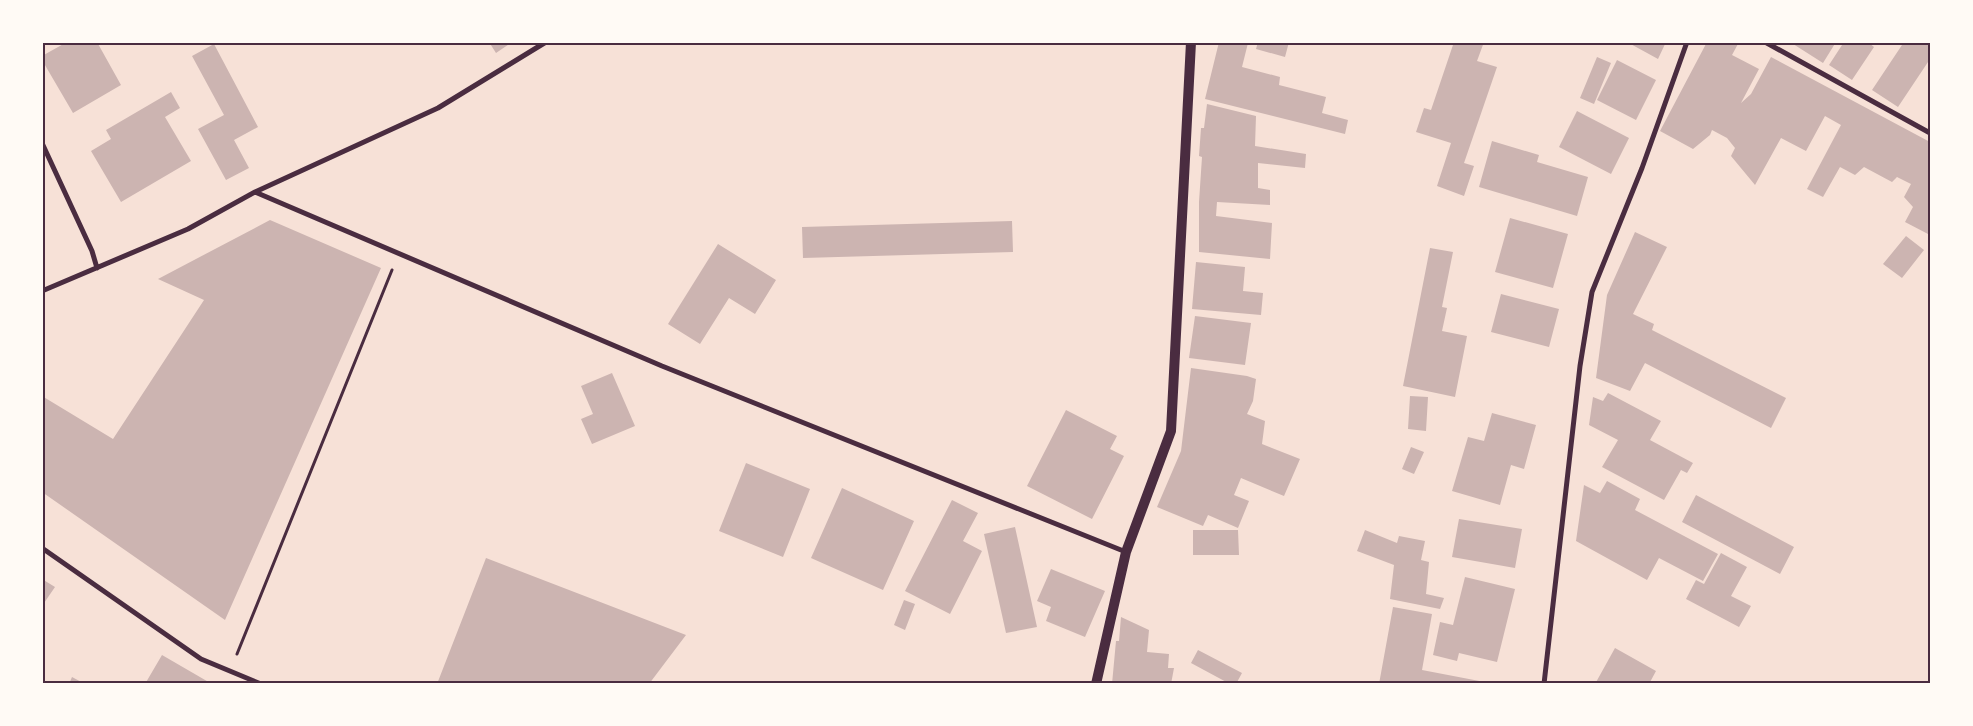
<svg xmlns="http://www.w3.org/2000/svg" width="1973" height="726" viewBox="0 0 1973 726" font-family="'DM Sans',sans-serif">
  <style>
    .building { fill: #ccb4b1 }
    .lines { fill: none; stroke-linecap: round; stroke-linejoin: round }
    .path { stroke: #4a2c40; stroke-width: 3 }
    .minor { stroke: #4a2c40; stroke-width: 5 }
    .secondary { stroke: #4a2c40; stroke-width: 10 }
    .neatline { fill: none; stroke: #4a2c40; stroke-width: 2 }
  </style>
  <rect width="100%" height="100%" fill="#f7e1d7"/>
  <path class="building" d="M 67,42 L 97,42 L 121,85 L 73,113 L 42,60 L 42,56 Z
    M 489,42 L 512,42 L 496,53 Z
    M 1219,42 L 1248,43 L 1242,67 L 1280,77 L 1279,85 L 1326,97 L 1322,113 L 1348,120 L 1345,134 L 1205,99 Z
    M 1258,42 L 1289,42 L 1285,57 L 1256,49 Z
    M 1454,42 L 1484,42 L 1477,61 L 1497,67 L 1464,163 L 1474,166 L 1464,196 L 1437,186 L 1451,143 L 1416,132 L 1424,108 L 1431,110 Z
    M 1627,42 L 1666,42 L 1658,59 Z
    M 1707,42 L 1739,42 L 1732,55 L 1759,69 L 1741,103 L 1751,94 L 1771,57 L 1930,142 L 1930,230 L 1928,234 L 1905,222 L 1913,207 L 1904,197 L 1911,184 L 1897,177 L 1892,182 L 1864,167 L 1855,175 L 1840,167 L 1823,197 L 1807,189 L 1841,125 L 1825,116 L 1806,151 L 1781,138 L 1755,185 L 1731,156 L 1735,148 L 1727,138 L 1712,130 L 1710,135 L 1693,149 L 1660,131 Z
    M 1790,42 L 1836,42 L 1823,63 Z
    M 1844,42 L 1868,42 L 1874,47 L 1852,80 L 1829,65 Z
    M 1904,42 L 1930,42 L 1930,59 L 1898,107 L 1872,90 Z
    M 214,44 L 258,127 L 234,140 L 249,168 L 226,180 L 198,129 L 224,115 L 192,56 Z
    M 1597,57 L 1611,63 L 1594,104 L 1580,98 Z
    M 1617,60 L 1656,80 L 1636,120 L 1597,100 Z
    M 171,92 L 180,108 L 165,117 L 191,161 L 121,202 L 91,151 L 111,139 L 106,130 Z
    M 1207,104 L 1256,116 L 1255,146 L 1306,154 L 1305,168 L 1258,163 L 1258,188 L 1270,190 L 1270,205 L 1217,202 L 1216,216 L 1272,223 L 1270,259 L 1199,252 L 1199,202 L 1202,157 L 1199,156 L 1201,128 L 1204,128 Z
    M 1577,111 L 1629,138 L 1611,174 L 1559,147 Z
    M 1492,141 L 1539,155 L 1537,162 L 1588,177 L 1577,216 L 1479,187 Z
    M 1510,218 L 1568,234 L 1553,288 L 1495,272 Z
    M 270,220 L 381,268 L 225,620 L 42,492 L 42,396 L 113,439 L 204,300 L 158,279 Z
    M 1012,221 L 1013,252 L 803,258 L 802,227 Z
    M 1635,232 L 1667,247 L 1633,314 L 1654,324 L 1652,330 L 1786,398 L 1771,428 L 1645,363 L 1630,391 L 1596,378 L 1607,295 Z
    M 1906,236 L 1924,250 L 1902,278 L 1883,264 Z
    M 718,244 L 776,280 L 755,314 L 729,298 L 700,344 L 668,324 Z
    M 1430,248 L 1453,252 L 1442,307 L 1447,308 L 1442,331 L 1467,336 L 1455,397 L 1403,386 Z
    M 1196,262 L 1245,267 L 1243,291 L 1263,293 L 1261,315 L 1192,309 Z
    M 1501,294 L 1559,309 L 1549,347 L 1491,332 Z
    M 1195,316 L 1251,323 L 1245,365 L 1189,358 Z
    M 1191,368 L 1247,376 L 1256,379 L 1253,401 L 1247,414 L 1265,421 L 1262,444 L 1300,459 L 1284,496 L 1241,478 L 1234,495 L 1249,501 L 1238,528 L 1208,515 L 1203,526 L 1157,507 L 1181,451 Z
    M 612,373 L 635,426 L 592,444 L 581,419 L 593,414 L 581,386 Z
    M 1608,393 L 1661,421 L 1650,440 L 1693,463 L 1687,473 L 1681,470 L 1664,500 L 1602,467 L 1618,440 L 1589,425 L 1593,397 L 1603,401 Z
    M 1410,396 L 1428,397 L 1426,431 L 1408,429 Z
    M 1066,410 L 1117,436 L 1110,449 L 1124,456 L 1092,519 L 1027,486 Z
    M 1492,413 L 1536,425 L 1524,469 L 1511,465 L 1500,505 L 1452,491 L 1468,437 L 1484,441 Z
    M 1411,447 L 1424,452 L 1414,474 L 1402,469 Z
    M 746,463 L 810,489 L 783,557 L 719,531 Z
    M 1607,481 L 1640,499 L 1635,510 L 1718,554 L 1703,581 L 1659,558 L 1647,580 L 1576,541 L 1584,485 L 1600,493 Z
    M 842,488 L 914,521 L 883,590 L 811,558 Z
    M 1696,495 L 1794,547 L 1780,574 L 1682,522 Z
    M 952,500 L 978,513 L 963,541 L 982,551 L 950,614 L 905,591 Z
    M 1459,519 L 1522,529 L 1515,568 L 1452,557 Z
    M 1015,527 L 1037,627 L 1006,633 L 984,534 Z
    M 1193,530 L 1238,530 L 1239,555 L 1193,555 Z
    M 1365,530 L 1397,543 L 1399,536 L 1425,541 L 1421,560 L 1429,562 L 1426,594 L 1444,598 L 1440,609 L 1390,599 L 1394,565 L 1357,551 Z
    M 1721,553 L 1747,567 L 1731,596 L 1751,606 L 1739,627 L 1686,599 L 1696,580 L 1704,584 Z
    M 486,558 L 686,635 L 649,684 L 437,684 Z
    M 1051,569 L 1105,591 L 1085,637 L 1046,621 L 1051,607 L 1037,601 Z
    M 1465,577 L 1515,589 L 1497,662 L 1459,653 L 1457,661 L 1433,655 L 1440,622 L 1453,625 Z
    M 42,579 L 55,587 L 42,606 Z
    M 904,600 L 915,604 L 905,630 L 894,625 Z
    M 1393,607 L 1432,614 L 1422,670 L 1495,684 L 1379,684 Z
    M 1121,617 L 1149,630 L 1147,652 L 1169,654 L 1168,668 L 1174,668 L 1171,684 L 1112,684 L 1116,641 L 1119,641 Z
    M 1615,648 L 1656,671 L 1649,684 L 1595,684 Z
    M 1198,650 L 1242,673 L 1236,684 L 1230,684 L 1191,663 Z
    M 162,655 L 212,684 L 145,684 Z
    M 72,677 L 85,684 L 69,684 Z"/>
  <g class="lines">
    <path class="path" d="M 237,654 L 392,270"/>
    <path class="minor" d="M 1765,42 L 1930,133
      M 42,143 L 92,251 L 97,268
      M 255,192 L 662,366 L 1126,552
      M 42,291 L 188,229 L 255,192 L 438,108 L 546,42
      M 42,548 L 201,659 L 261,684
      M 1544,684 L 1580,366 L 1592,292 L 1642,168 L 1687,42"/>
    <path class="secondary" d="M 1096,684 L 1126,552 L 1171,431 L 1191,42"/>
  </g>
  <rect width="1973" height="726" fill="none" stroke="#fffaf5" stroke-width="88"/>
  <rect x="44" y="44" width="1885" height="638" class="neatline"/>
</svg>
